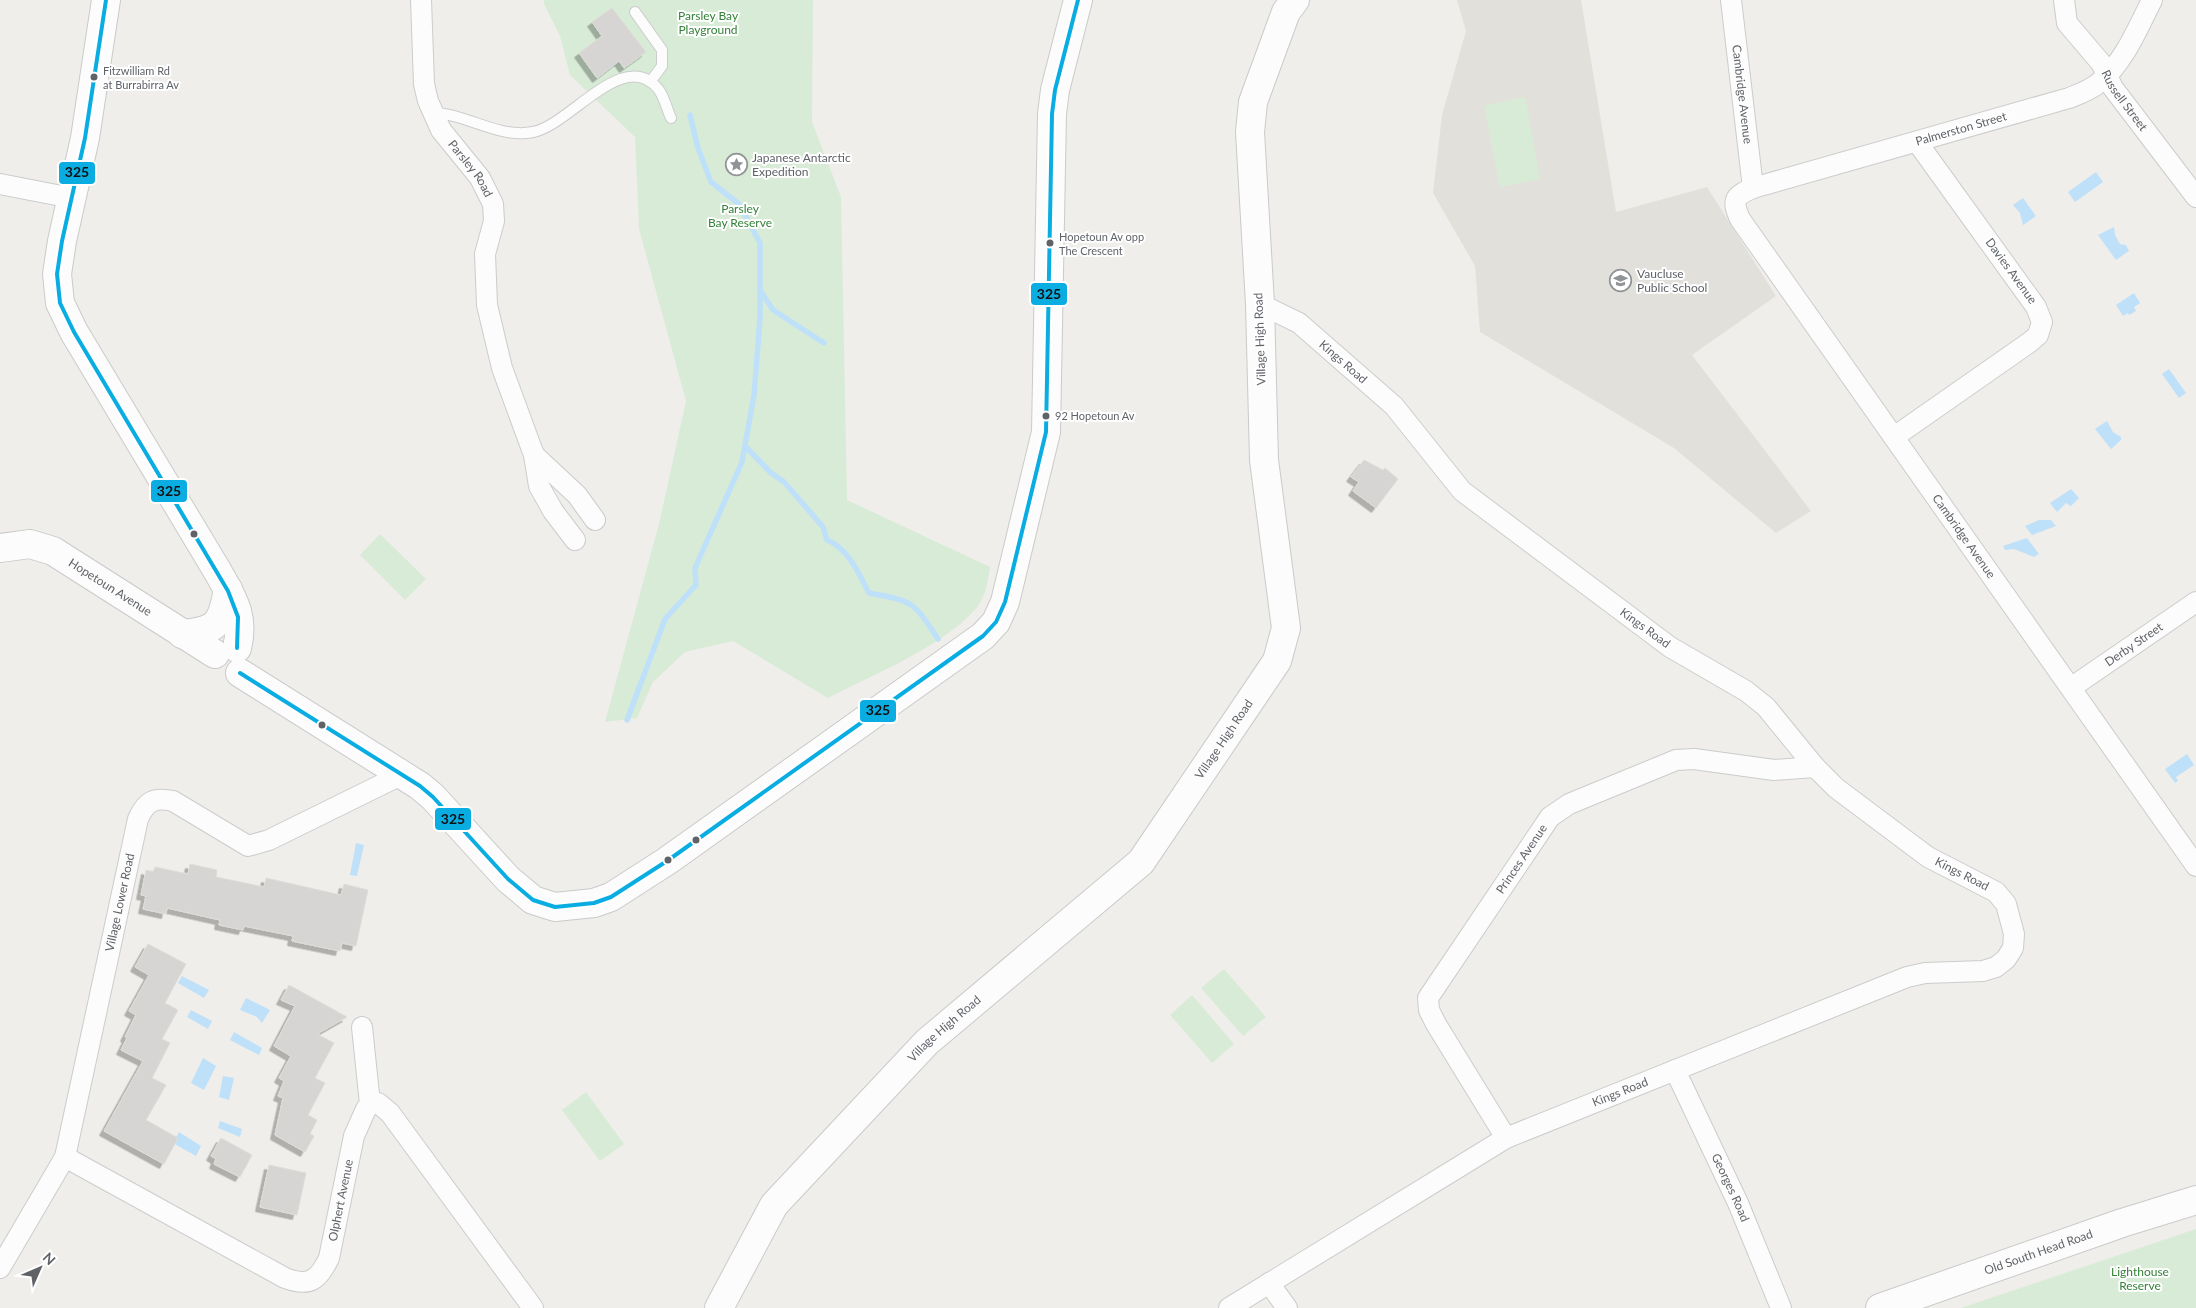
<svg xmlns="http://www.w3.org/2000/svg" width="2196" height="1308" viewBox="0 0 2196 1308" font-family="Lato,sans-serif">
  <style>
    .education { fill: #e2e0da }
    .green { fill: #d8ebd6 }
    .water { fill: #bfe0f9 }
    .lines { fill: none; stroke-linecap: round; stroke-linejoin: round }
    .stream { stroke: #bfe0f9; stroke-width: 5.5 }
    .building { fill: #d6d5d3; stroke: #deddd9; filter: url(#shadow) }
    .lane-casing { stroke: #cbcccc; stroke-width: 12 }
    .street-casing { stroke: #cbcccc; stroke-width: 22 }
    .secondary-casing { stroke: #cacacb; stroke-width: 30 }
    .lane { stroke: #fdfcfc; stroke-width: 10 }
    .street { stroke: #fdfcfc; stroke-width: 20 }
    .secondary { stroke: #fdfcfc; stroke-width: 28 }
    .bus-1-casing { stroke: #fff; stroke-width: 8 }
    .bus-1 { stroke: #0aade2; stroke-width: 4 }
    .bus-dot { fill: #5f6368; stroke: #fff; stroke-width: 2 }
    .labels { text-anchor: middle; stroke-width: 4; stroke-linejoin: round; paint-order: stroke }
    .bus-label { font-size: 11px; fill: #5f6368; stroke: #fff; text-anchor: start }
    .park-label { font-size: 12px; fill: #348238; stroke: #fff }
    .street-label { font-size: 12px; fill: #5f6368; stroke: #fff }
    .poi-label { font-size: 12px; fill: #5f6368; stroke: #fff; text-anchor: start }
    .line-badge { stroke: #fff; stroke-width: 2 }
    .pale-badge-label { font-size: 14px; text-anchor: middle; font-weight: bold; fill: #111 }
  </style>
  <defs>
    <filter id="shadow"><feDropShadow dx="-4.5" dy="4.5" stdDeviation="0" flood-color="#0004"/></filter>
  </defs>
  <rect width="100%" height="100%" fill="#efeeea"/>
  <path class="education" d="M 1457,0 L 1581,0 L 1616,212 L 1707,187 L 1776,296 L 1692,355 L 1811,511 L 1776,533 L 1674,448 L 1480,332 L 1475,266 L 1433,193 L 1442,115 L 1466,31 Z"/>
  <path class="green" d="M 544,0 L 813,0 L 812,122 L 841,197 L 847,500 L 990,567 C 988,580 986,595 978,606 C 947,645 872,675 828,698 L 733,641 L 685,652 L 653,682 L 637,718 L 605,722 L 659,524 L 686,401 L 639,229 L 635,137 L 570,75 L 560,36 L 544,4 Z
    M 1525,97 L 1540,179 L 1500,187 L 1484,106 Z
    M 380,534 L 426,579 L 405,600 L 360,555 Z
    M 1224,969 L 1266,1017 L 1243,1036 L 1201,988 Z
    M 1192,995 L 1234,1044 L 1212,1063 L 1170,1015 Z
    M 586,1092 L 624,1144 L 600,1161 L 562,1110 Z
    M 2196,1229 L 2196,1308 L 1961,1308 Z"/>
  <path class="water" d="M 2096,172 L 2103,182 L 2075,202 L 2068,192 Z
    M 2023,198 L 2036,216 L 2023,225 L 2020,213 L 2013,205 Z
    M 2114,227 L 2115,235 L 2120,244 L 2126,245 L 2129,251 L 2116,260 L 2098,235 Z
    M 2134,293 L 2140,303 L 2134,307 L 2136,311 L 2129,315 L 2128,313 L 2123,316 L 2116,305 Z
    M 2169,369 L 2186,393 L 2179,398 L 2162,374 Z
    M 2107,421 L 2113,432 L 2121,437 L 2121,440 L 2111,449 L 2095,429 Z
    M 2071,489 L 2079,498 L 2071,506 L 2066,503 L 2057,512 L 2050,503 Z
    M 2039,520 L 2051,520 L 2056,526 L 2032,535 L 2025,526 Z
    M 2027,538 L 2039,554 L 2034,557 L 2014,549 L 2005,550 L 2003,546 Z
    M 2187,754 L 2194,765 L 2176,777 L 2178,781 L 2175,783 L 2165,769 Z
    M 356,843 L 364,845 L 357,876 L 350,875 Z
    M 182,976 L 209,990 L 204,998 L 178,983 Z
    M 246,998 L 270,1010 L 262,1023 L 257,1017 L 240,1010 Z
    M 191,1010 L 212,1021 L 208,1029 L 187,1017 Z
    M 234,1032 L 262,1048 L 259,1055 L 230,1040 Z
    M 203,1058 L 216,1066 L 204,1090 L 191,1083 Z
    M 223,1076 L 234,1078 L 229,1100 L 219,1097 Z
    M 220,1121 L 242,1129 L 240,1137 L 218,1128 Z
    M 179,1132 L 201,1146 L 196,1156 L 173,1143 Z"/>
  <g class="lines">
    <path class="stream" d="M 760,290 L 773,310 L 824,343
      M 745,446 L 770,472 L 784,482 L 823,527 L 827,540 C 848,548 859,574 869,593 C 913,601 913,601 938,639
      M 627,720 L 665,619 L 696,585 L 695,568 L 742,462 L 754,395 L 760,318 L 760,243 L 739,204 L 711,182 L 698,148 L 690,115"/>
  </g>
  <path class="building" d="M 612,8 L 646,52 L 624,68 L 619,61 L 597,78 L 579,53 L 602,36 L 592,22 Z
    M 1364,460 L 1383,470 L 1385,468 L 1398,479 L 1376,508 L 1353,491 L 1359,482 L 1351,477 Z
    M 190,864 L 217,870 L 216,877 L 264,887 L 266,878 L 341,895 L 344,884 L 368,890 L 356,946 L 342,943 L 340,951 L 292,941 L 293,936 L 244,926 L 243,930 L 219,925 L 220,920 L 167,908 L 166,914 L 143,909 L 146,896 L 141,895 L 146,870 L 153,872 L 155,867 L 188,874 Z
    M 148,944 L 186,964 L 165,1003 L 178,1010 L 162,1039 L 170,1043 L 152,1078 L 166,1085 L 146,1120 L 178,1138 L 164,1164 L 104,1131 L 143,1061 L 121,1050 L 127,1038 L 125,1037 L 136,1015 L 129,1011 L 149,975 L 135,967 Z
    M 289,985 L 347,1017 L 317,1034 L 334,1043 L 315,1078 L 325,1083 L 308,1115 L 317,1120 L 310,1134 L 314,1136 L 305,1152 L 275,1135 L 283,1098 L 278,1096 L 284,1081 L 279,1078 L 291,1056 L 274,1046 L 295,1006 L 281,1000 Z
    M 221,1138 L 252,1155 L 240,1177 L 214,1164 L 216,1159 L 211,1156 Z
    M 269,1165 L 306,1173 L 297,1215 L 260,1207 Z"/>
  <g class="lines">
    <defs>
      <path id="lane" d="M 635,12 L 662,50 L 662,66 L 650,82
        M 432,113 C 466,113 498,139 533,132 C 569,126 625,45 659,90 C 664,97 667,109 671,118"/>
      <g id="street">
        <path id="s1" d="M 421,0 L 424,84 L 428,101 L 441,130 L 480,178 L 493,204 L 494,221 L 485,254 L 487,305 L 502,368 L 534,455 L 539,486 L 553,511 L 575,540"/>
        <path id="s2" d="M 1731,0 L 1753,188"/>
        <path id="s3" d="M 2064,0 L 2067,23 L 2101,63 L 2113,88 L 2196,197"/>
        <path id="s4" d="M 2152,0 C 2138,28 2124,62 2100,82 C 2091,90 2079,94 2069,98 L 1753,188 C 1735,196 1731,199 1740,219 L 2196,866"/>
        <path d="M 0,184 L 72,198"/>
        <path d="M 1894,437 L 2030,342 L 2038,335 L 2042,322 L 2036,307 L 1917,142"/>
        <path d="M 534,455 L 577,495 L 595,520"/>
        <path id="s5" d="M 2072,687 L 2196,602"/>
        <path d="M 362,1027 L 370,1104"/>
        <path id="s6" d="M 1675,1070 L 1738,1203 L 1781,1308"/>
        <path id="s7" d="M 1506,1138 L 1436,1024 L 1429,1010 L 1428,998 L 1550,817 L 1569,804 L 1676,760 L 1694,759 L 1774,770 L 1815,767"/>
        <path id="s8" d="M 65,1157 L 285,1278 C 309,1287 318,1281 329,1258 L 354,1136 L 366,1109 L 370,1104 L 378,1103 L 390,1113 L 533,1308"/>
        <path id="s9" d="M 0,1268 L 65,1157 L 138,819 C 146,801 154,797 173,801 L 248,846 L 269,840 L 403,774"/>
        <path d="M 1269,1283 L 1287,1308"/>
        <path id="s10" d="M 1229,1308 L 1506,1138 L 1907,977 L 1925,973 L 1983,971 L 1996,967 L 2006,959 L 2013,948 L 2014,934 L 2006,904 L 1996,892 L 1928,857 L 1836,788 L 1815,767 L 1766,707 L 1746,691 L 1670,647 L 1462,491 L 1394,406 L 1299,323 L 1260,304"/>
      </g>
      <g id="secondary">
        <path d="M 106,0 L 85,138 L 62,241 L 57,274 L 60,303 L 74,332 L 218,572 C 233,599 245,616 237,648"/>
        <path id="s11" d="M 0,548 L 30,544 L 53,551 L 215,654"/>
        <path d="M 182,634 C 218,631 222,623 228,589"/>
        <path d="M 240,673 L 420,786 L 433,797 L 508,879 L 533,900 L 555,907 L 594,903 L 611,897 L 667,861 L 983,636 L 996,622 L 1005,602 L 1046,432 L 1052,114 L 1055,90 L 1078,0"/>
        <path id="s12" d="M 719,1308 L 774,1205 L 927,1042 L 1141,862 L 1277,661 L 1286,628 L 1264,460 L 1260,304 L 1250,132 L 1253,102 L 1286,12 L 1295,0"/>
        <path id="s13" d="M 1880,1308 L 2122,1223 L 2196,1200"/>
      </g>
    </defs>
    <use href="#lane" class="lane-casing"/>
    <use href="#street" class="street-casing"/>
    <use href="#secondary" class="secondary-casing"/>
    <use href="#lane" class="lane"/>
    <use href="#street" class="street"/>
    <use href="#secondary" class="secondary"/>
    <defs>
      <path id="bus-1" d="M 106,0 L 85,138 L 62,241 L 57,274 L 60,303 L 74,332 L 228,591 L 238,617 L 237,648
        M 240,673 L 420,786 L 433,797 L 508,879 L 533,900 L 555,907 L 594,903 L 611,897 L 667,861 L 983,636 L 996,622 L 1005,602 L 1046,432 L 1052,114 L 1055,90 L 1078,0"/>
    </defs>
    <use href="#bus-1" class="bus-1-casing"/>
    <use href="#bus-1" class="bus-1"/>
  </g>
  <defs>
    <symbol id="sight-ring" viewBox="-11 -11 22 22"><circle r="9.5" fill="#fff" stroke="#919496" stroke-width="1.5"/><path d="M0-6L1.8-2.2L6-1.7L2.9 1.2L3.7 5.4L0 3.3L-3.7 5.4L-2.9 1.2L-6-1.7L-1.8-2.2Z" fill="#919496"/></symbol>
    <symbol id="school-ring" viewBox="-11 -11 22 22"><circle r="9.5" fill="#fff" stroke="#919496" stroke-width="1.5"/><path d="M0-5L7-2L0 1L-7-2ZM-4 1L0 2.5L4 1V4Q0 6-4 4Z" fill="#919496"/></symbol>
  </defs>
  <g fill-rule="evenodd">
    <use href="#sight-ring" x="724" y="152" width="25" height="25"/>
    <use href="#school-ring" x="1608" y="268" width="25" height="25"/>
  </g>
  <g class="bus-dot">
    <circle cx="94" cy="77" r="4.5"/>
    <circle cx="1050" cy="243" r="4.5"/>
    <circle cx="1046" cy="416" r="4.5"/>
    <circle cx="194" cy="534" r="4.5"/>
    <circle cx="322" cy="725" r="4.5"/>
    <circle cx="696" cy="840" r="4.5"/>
    <circle cx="668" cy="860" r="4.5"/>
  </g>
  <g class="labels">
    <g class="bus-label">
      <text x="103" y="75">Fitzwilliam Rd<tspan x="103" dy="14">at Burrabirra Av</tspan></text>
      <text x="1059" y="241">Hopetoun Av opp<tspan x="1059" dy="14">The Crescent</tspan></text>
      <text x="1055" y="420">92 Hopetoun Av</text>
    </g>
    <g class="park-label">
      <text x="708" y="20">Parsley Bay<tspan x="708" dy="14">Playground</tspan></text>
      <text x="740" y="213">Parsley<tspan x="740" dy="14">Bay Reserve</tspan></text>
      <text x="2140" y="1276">Lighthouse<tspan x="2140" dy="14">Reserve</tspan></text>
    </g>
    <g class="street-label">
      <text dy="4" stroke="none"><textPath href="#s2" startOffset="95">Cambridge Avenue</textPath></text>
      <text dy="4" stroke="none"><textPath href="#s3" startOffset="120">Russell Street</textPath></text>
      <text transform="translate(1961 129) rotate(-16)" y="4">Palmerston Street</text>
      <text dy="4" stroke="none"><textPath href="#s1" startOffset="182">Parsley Road</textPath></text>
      <text transform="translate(2011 271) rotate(54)" y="4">Davies Avenue</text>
      <text transform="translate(1260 339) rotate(-92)" y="4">Village High Road</text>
      <text transform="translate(1343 362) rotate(41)" y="4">Kings Road</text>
      <text dy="4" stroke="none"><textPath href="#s4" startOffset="891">Cambridge Avenue</textPath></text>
      <text dy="4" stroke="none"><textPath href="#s11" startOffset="122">Hopetoun Avenue</textPath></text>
      <text transform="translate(1645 628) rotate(36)" y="4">Kings Road</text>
      <text dy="4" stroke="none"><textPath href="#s5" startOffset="75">Derby Street</textPath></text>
      <text dy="4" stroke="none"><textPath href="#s12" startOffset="768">Village High Road</textPath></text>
      <text dy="4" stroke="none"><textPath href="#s7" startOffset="329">Princes Avenue</textPath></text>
      <text transform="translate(1962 874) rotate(27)" y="4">Kings Road</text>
      <text dy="4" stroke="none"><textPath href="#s9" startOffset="389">Village Lower Road</textPath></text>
      <text dy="4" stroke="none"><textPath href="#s12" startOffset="362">Village High Road</textPath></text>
      <text dy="4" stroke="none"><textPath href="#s10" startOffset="448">Kings Road</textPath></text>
      <text dy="4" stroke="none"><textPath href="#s6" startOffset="130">Georges Road</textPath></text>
      <text dy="4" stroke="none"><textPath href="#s8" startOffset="366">Olphert Avenue</textPath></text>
      <text dy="4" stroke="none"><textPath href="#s13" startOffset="168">Old South Head Road</textPath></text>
    </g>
    <g class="poi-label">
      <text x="752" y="162">Japanese Antarctic<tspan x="752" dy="14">Expedition</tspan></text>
      <text x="1637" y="278">Vaucluse<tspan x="1637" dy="14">Public School</tspan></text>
    </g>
  </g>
  <g class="line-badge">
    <rect x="58" y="161" width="38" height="24" rx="5" fill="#0aade2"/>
    <rect x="1030" y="282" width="38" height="24" rx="5" fill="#0aade2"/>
    <rect x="150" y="479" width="38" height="24" rx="5" fill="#0aade2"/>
    <rect x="859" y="699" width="38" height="24" rx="5" fill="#0aade2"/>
    <rect x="434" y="807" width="38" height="24" rx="5" fill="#0aade2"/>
  </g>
  <g class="pale-badge-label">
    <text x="77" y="177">325</text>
    <text x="1049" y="299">325</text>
    <text x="169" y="496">325</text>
    <text x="878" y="715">325</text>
    <text x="453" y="824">325</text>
  </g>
  <g transform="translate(40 1268) rotate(45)" stroke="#ffffff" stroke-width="4" paint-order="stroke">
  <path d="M0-4L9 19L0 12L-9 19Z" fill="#5f6368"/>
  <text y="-8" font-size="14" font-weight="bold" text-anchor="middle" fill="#5f6368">N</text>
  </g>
</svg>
